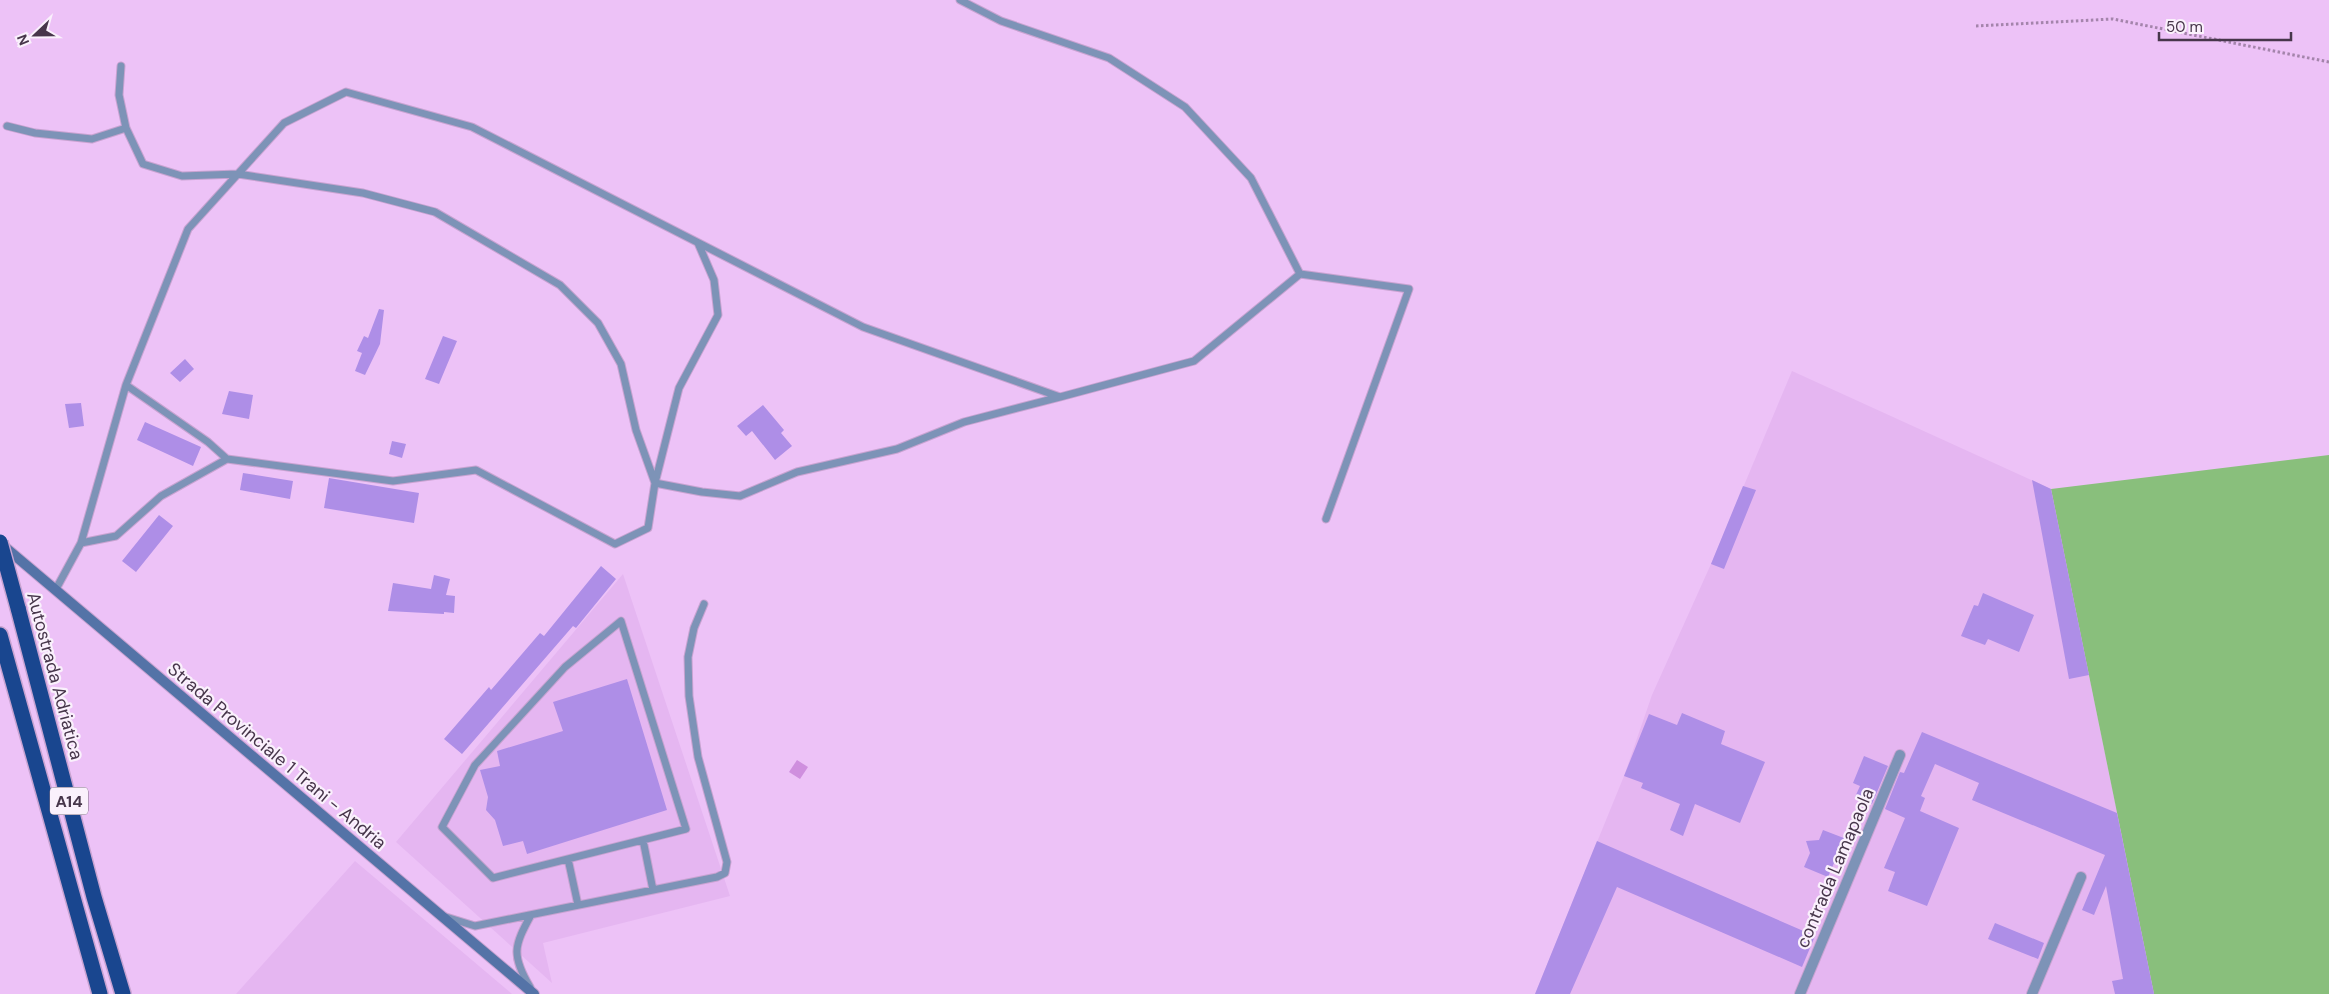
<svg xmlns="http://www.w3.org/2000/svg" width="2329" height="994" viewBox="0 0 2329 994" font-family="'DM Sans',sans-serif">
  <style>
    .built { fill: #e5b6f1 }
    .green { fill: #89bf7c }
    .water { fill: #cf8fde }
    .building { fill: #ae8ee7 }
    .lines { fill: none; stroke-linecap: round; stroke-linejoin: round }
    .service-casing { stroke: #c8a3d1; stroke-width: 9 }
    .minor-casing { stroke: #c8a3d1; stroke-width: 12 }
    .secondary-casing { stroke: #c8a3d1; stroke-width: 12 }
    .motorway-casing { stroke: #c8a3d1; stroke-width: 18 }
    .path { stroke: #a484ab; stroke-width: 3; stroke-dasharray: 2.5 2.5; stroke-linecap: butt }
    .service { stroke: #7d93b7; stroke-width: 7 }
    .minor { stroke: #7d93b7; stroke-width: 10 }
    .secondary { stroke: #5473a7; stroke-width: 10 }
    .motorway { stroke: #19468f; stroke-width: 15 }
    .motorway-bridge-casing { stroke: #c8a3d1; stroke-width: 18; stroke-linecap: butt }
    .motorway-bridge { stroke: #19468f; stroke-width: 15 }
    .labels { text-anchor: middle; stroke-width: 4.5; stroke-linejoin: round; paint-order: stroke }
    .shield { fill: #faf1fc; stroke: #7d6e80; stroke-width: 1 }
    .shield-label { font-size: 16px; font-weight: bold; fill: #47364b }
    .street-label { font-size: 18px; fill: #47364b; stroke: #faf1fc }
  </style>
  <rect width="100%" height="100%" fill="#edc2f7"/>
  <path class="built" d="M 1792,371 L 2051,489 L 2154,994 L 1535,994 L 1624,776 L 1652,695 L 1711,564 Z
    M 623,574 L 730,896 L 543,943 L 552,983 L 396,842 Z
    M 355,861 L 512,994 L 236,994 Z"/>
  <path class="green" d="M 2329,455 L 2329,994 L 2154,994 L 2051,489 Z"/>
  <path class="water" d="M 797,760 L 808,767 L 800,779 L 789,772 Z"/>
  <path class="building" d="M 379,309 L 384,310 L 380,344 L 365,375 L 355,371 L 362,353 L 357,351 L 364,336 L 368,338 Z
    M 443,336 L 457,341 L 439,384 L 425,379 Z
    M 185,359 L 194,369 L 180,382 L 170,373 Z
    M 229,391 L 253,395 L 249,419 L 222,414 Z
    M 81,403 L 84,426 L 69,428 L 65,404 Z
    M 763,405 L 784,430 L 781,433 L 792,446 L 775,460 L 752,431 L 746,436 L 737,426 Z
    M 145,422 L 201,447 L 193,466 L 137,440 Z
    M 392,441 L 406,444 L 402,458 L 389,454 Z
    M 243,473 L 293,481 L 290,499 L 240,490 Z
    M 329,478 L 419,493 L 414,523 L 324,508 Z
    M 2032,480 L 2051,489 L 2089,675 L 2069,679 Z
    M 1743,486 L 1756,490 L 1724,569 L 1711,564 Z
    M 159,515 L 173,526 L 136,572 L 122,561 Z
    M 601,566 L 616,579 L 576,628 L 573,626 L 462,754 L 444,739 L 489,687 L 491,690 L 540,633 L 544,636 Z
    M 434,575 L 450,579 L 446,595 L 455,596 L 454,613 L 444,612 L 444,614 L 388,611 L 393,583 L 431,589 Z
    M 1983,593 L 2034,615 L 2019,652 L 1988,639 L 1985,645 L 1961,636 L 1974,605 L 1978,606 Z
    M 627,679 L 667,810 L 527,854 L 523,841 L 503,846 L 495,820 L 486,810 L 488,797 L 480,770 L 500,766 L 497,751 L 563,731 L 553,702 Z
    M 1682,713 L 1725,731 L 1721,744 L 1765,762 L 1740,823 L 1695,804 L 1683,836 L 1670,830 L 1680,804 L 1641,788 L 1643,783 L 1624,776 L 1649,714 L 1677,725 Z
    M 1922,732 L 2117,813 L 2154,994 L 2115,994 L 2112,981 L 2123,979 L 2106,886 L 2094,915 L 2082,910 L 2105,855 L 1972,800 L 1979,783 L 1935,764 L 1921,796 L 1925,798 L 1920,811 L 1959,828 L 1927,906 L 1888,891 L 1895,872 L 1884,868 L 1905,818 L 1885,809 L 1900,772 L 1904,773 Z
    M 1864,756 L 1888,766 L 1872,804 L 1855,797 L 1860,786 L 1853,783 Z
    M 1823,830 L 1849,840 L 1840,862 L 1834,863 L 1828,877 L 1804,867 L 1810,853 L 1806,841 L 1819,840 Z
    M 1597,841 L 1815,936 L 1802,967 L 1617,887 L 1570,994 L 1535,994 Z
    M 1995,923 L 2044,943 L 2038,959 L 1988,939 Z"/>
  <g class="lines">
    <defs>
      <path id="service" d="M 960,0 L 1001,21 L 1109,58 L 1185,107 L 1251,178 L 1300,274 L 1409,289 L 1326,519
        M 121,66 L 119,95 L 126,128 L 143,164 L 182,176 L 238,174 L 363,193 L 435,212 L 560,285 L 598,323 L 621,364 L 636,430 L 655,483 L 702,492 L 740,496 L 797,472 L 897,449 L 964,422 L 1060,397
        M 7,126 L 35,133 L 92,139 L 126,128
        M 126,385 L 208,442 L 227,459
        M 81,543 L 116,536 L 161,496 L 227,459 L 393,481 L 476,470 L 615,544 L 648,528 L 655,483 L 679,388 L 718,315 L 714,280 L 698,243
        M 56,589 L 81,543 L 126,385 L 188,229 L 284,123 L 346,92 L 472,127 L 863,327 L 1060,397 L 1194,361 L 1300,274
        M 621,621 L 686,829 L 493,878 L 442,827 L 475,765 L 565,667 Z
        M 643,840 L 653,890
        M 568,859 L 578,905
        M 446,917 L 475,926 L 717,877 L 725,873 L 727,862 L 698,757 L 689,696 L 688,657 L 694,628 L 704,604
        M 530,987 C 511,955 514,946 531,915"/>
      <path id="minor" d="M 1800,994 L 1900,755
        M 2032,994 L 2081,877"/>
      <path id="secondary" d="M 0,543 L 534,994"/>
      <path id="motorway" d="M 18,608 L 94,897 L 123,994
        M 0,635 L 100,994"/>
    </defs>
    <use href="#service" class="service-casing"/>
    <use href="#minor" class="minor-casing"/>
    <use href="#secondary" class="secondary-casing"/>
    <use href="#motorway" class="motorway-casing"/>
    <path class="path" d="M 1976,26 L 2113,19 L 2329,62"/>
    <use href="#service" class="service"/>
    <use href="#minor" class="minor"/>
    <use href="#secondary" class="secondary"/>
    <use href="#motorway" class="motorway"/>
    <defs>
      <path id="motorway-bridge" d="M 0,542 L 18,608"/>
    </defs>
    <use href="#motorway-bridge" class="motorway-bridge-casing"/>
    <use href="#motorway-bridge" class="motorway-bridge"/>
  </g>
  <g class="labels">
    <rect class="shield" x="50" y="787.5" width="38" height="27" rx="4"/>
    <g class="shield-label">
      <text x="69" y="807">A14</text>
    </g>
    <g class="street-label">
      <text transform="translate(55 676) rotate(75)" y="6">Autostrada Adriatica</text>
      <text transform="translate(277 756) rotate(40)" y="6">Strada Provinciale 1 Trani - Andria</text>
      <text transform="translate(1835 868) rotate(-67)" y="6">contrada Lamapaola</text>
    </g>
  </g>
  <g transform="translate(35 35) rotate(248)" stroke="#faf1fc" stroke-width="4" paint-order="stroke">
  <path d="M0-4L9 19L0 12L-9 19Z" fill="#47364b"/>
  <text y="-8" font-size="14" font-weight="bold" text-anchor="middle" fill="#47364b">N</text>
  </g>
  <path d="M2159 32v8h132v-8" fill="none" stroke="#47364b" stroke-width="2.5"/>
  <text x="2166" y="32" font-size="15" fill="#47364b" stroke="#faf1fc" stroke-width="4" paint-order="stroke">50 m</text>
</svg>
